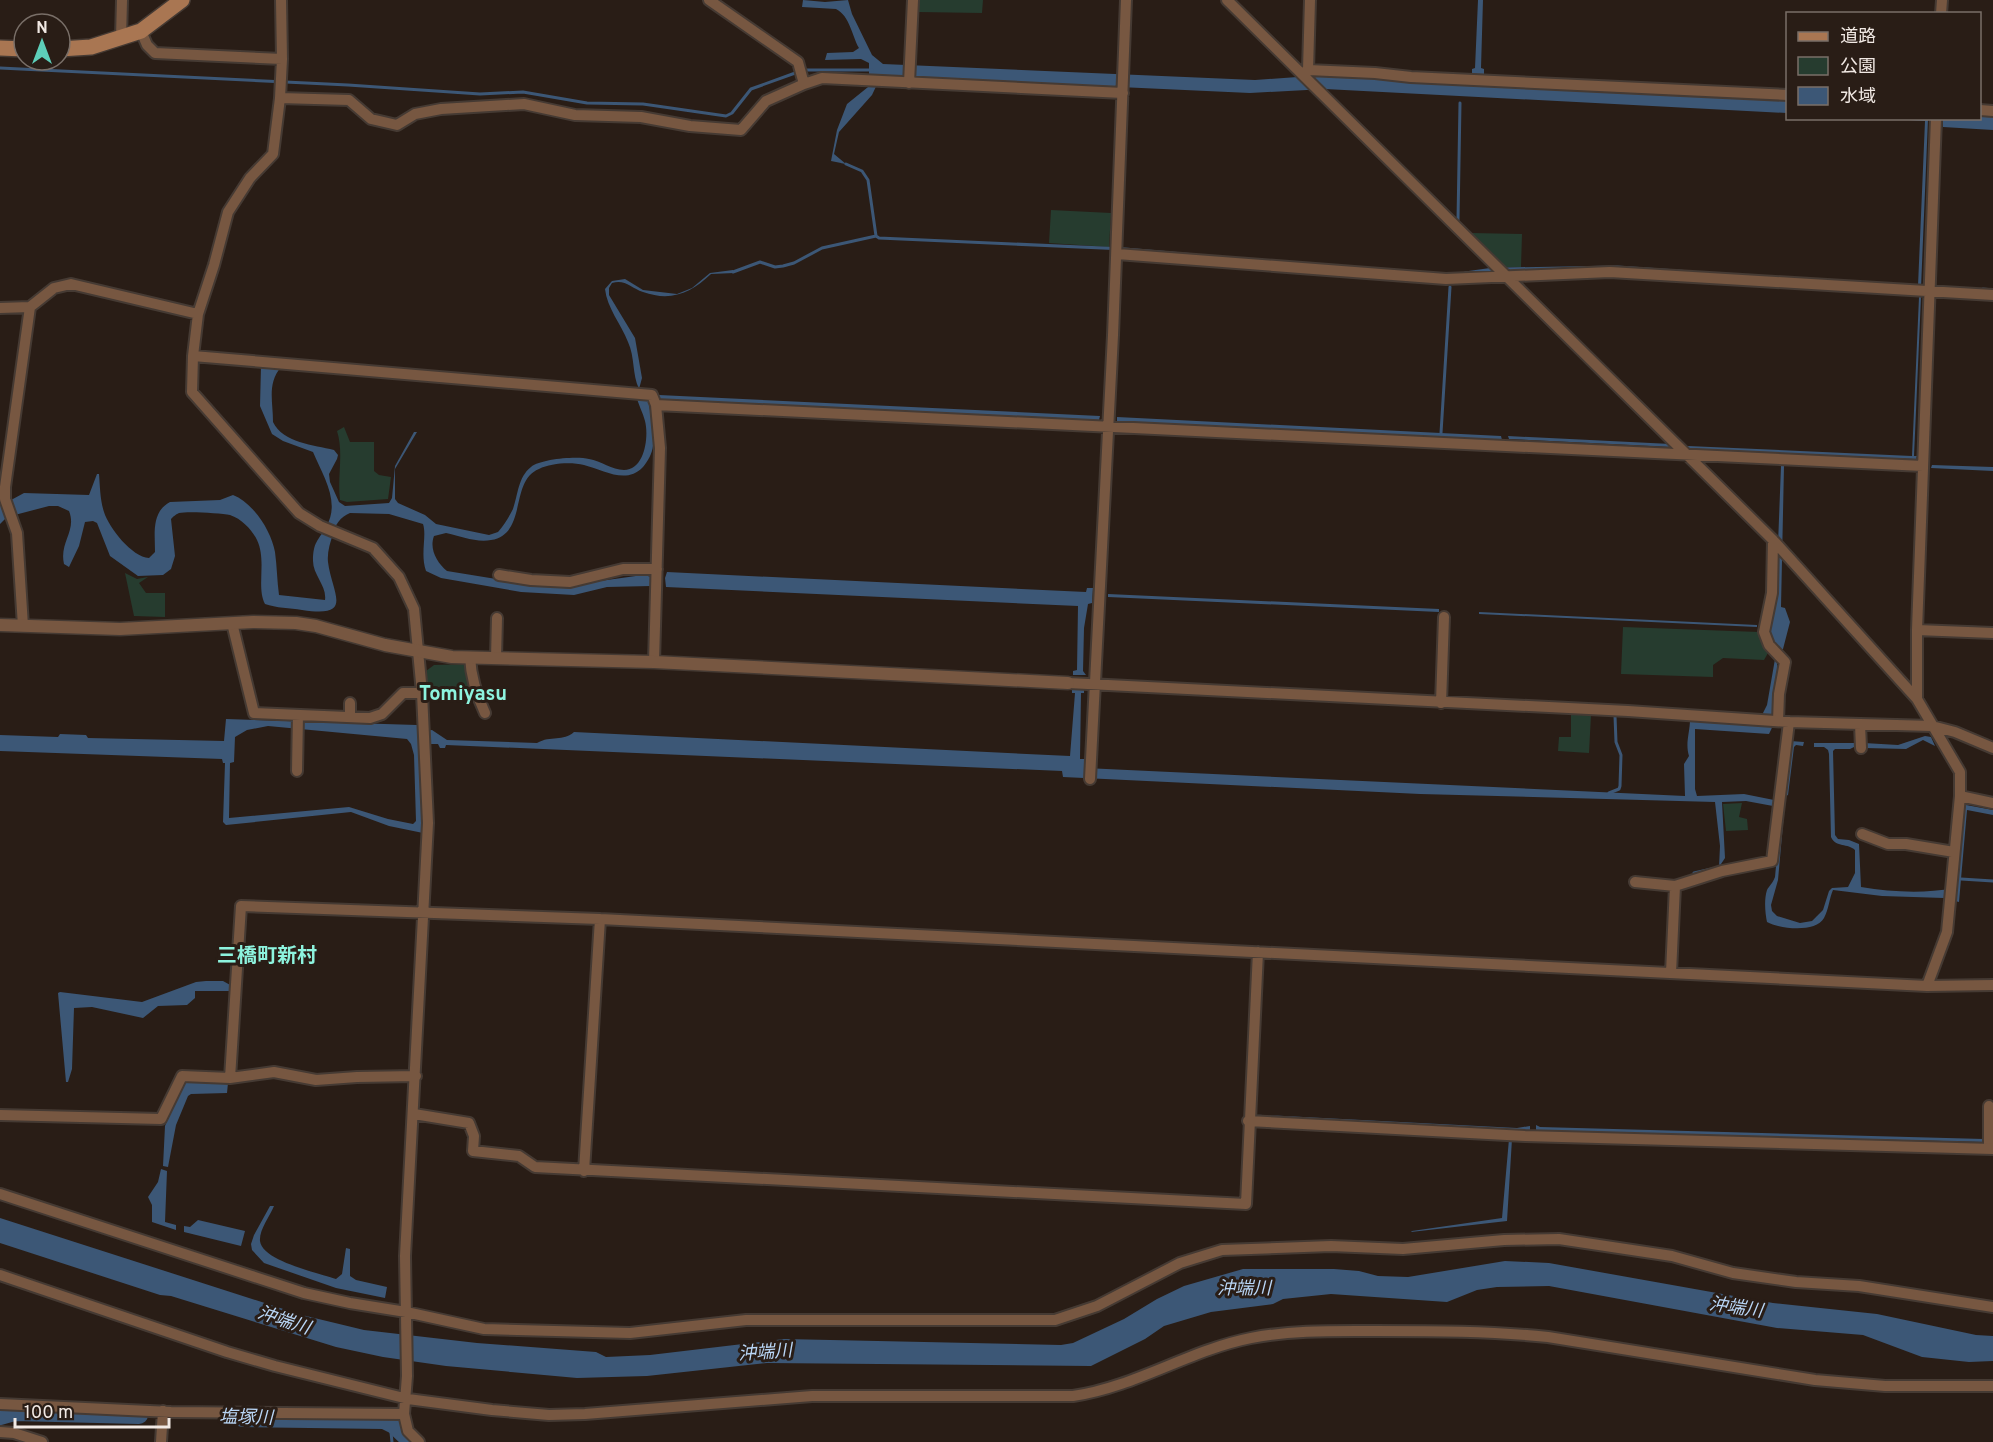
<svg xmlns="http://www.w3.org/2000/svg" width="1993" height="1442" viewBox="0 0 1993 1442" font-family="Overpass,'Noto Sans JP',sans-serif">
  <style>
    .green { fill: #263c2f }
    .water { fill: #3c5776; fill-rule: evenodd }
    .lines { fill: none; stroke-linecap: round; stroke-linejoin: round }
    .stream { stroke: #3c5776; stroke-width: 3 }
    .river { stroke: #3c5776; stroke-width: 18 }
    .minor-casing { stroke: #453a33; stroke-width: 14 }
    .tertiary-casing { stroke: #453a33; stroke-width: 15 }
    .secondary-casing { stroke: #453a33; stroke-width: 18 }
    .minor { stroke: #775741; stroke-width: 10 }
    .tertiary { stroke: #775741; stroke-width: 12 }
    .secondary { stroke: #a97652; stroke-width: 15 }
    .labels { text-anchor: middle; stroke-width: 6; stroke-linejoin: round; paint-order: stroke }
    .water-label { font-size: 18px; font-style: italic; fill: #b9d6f6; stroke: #291d16 }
    .quarter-label { font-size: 20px; font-weight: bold; fill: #8df3de; stroke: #291d16 }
  </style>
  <rect width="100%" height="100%" fill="#291d16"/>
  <path class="green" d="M 918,0 L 983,0 L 982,13 L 918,12 Z
    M 1051,210 L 1111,213 L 1109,247 L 1049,243 Z
    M 1471,233 L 1522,234 L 1521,267 L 1503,267 Z
    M 344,427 L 350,442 L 374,442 L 374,471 L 379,475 L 391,477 L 388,499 L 347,502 L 340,500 C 337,477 344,453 337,431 Z
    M 125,573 L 137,579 L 148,577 L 139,583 L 146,593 L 165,593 L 165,617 L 134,616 Z
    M 1623,627 L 1759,632 L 1768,653 L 1764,660 L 1723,658 L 1713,665 L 1713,677 L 1621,674 Z
    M 469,664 L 472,695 L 446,694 L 445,691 L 426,690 L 426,671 L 434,665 Z
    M 1571,714 L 1591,715 L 1589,753 L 1558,751 L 1559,737 L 1571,737 Z
    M 1742,803 L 1739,817 L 1747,819 L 1748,830 L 1726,831 L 1723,804 Z"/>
  <path class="water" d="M 803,0 L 825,2 L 848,0 L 852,14 L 872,55 L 883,64 L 1255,80 L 1311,76 L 1317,74 L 1477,75 L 1472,75 L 1472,69 L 1475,68 L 1478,0 L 1483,0 L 1481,68 L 1484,69 L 1484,75 L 1479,85 L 1787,101 L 1787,113 L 1325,89 L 1250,93 L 881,76 L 872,95 L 839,132 L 834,154 L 846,164 L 831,161 L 837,130 L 847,104 L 873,83 L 869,76 L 869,63 L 861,59 L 825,60 L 827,53 L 853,52 L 859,48 C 852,36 850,16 836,9 L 802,7 Z
    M 1980,115 L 1993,116 L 1993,130 L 1943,127 L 1943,119 L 1980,118 Z
    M 1892,119 L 1928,119 L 1921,288 L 1918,286 L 1925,121 Z
    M 733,270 L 734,273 L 711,274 C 691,293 671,302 643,292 C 631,288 625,279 612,283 L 609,288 L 609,295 L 635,338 L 642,378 L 639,389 C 632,374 635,357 628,342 C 621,324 607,308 605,289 L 612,281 L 625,279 L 643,290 L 677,294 L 692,288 L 710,273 Z
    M 1919,297 L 1921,297 L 1914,456 L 1917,456 L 1916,459 L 1782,455 L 1782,453 L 1687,449 L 1688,446 L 1912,456 Z
    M 261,366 L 281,367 C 267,384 273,401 273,422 C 283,443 314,445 334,450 L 338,455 L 337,459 L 329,474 L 330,482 L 339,502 L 345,506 L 389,503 L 392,498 L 395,466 L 414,432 L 417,432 L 395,469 L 395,499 L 398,503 L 425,515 L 436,524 L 489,535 L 498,532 C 504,525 509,517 513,509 C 518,495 518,477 531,467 C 541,459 576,456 589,459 C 601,461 612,470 624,470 C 645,470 649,436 645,421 C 643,413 638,404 636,395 L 648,397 C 650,412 654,431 653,446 C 652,454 648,461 643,467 C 626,485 604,470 584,465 C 571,462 551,463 539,469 C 509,481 528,534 491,540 C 477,543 460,536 446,533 L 434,536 C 429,549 437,563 447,571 L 515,582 L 571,585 L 643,575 L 652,577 L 651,586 L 607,587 L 574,595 L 521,592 L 441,578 L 426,571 C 420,554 427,536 423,524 L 389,514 L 350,513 C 340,517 335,525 333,534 C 330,543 327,553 328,562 C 332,594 355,618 302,610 C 290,608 276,608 265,604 C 256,587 267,561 257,540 C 252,530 242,519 230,515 C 221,513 187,511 179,513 C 175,515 174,516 171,519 L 175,556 L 171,569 L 163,575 L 138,576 L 110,556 L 97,523 L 93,521 L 85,522 L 79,546 L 69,567 L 64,564 C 59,542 77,531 69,511 L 58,506 L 49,506 L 7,517 L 0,524 L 0,506 L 24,493 L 89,495 L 97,474 L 99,474 C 100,486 100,500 104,512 C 109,528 132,557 149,558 L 155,552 C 155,534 151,512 170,502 L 220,500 L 233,495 C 253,503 271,530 275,552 C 277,566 277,581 279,595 L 325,600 C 327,586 313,575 313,561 C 313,542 318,541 326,527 C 341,502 323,476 313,452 L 283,441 L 272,434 L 260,406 Z
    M 659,395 L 1100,416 L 1099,420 L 658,399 Z
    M 1117,417 L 1501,436 L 1502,440 L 1117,421 Z
    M 1508,436 L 1671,444 L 1670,447 L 1509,439 Z
    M 1932,465 L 1993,467 L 1993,471 L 1931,468 Z
    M 1781,466 L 1784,466 L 1781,607 L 1785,608 L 1790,622 L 1783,649 L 1780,650 L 1769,637 L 1768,627 L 1776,597 Z
    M 667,572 L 1086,592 L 1087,588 L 1093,588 L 1092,603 L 1088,604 L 1084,628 L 1083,671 L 1086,675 L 1073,675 L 1073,671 L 1077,670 L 1078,606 L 666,587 L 665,578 Z
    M 1108,594 L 1439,609 L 1439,612 L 1108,597 Z
    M 1479,612 L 1757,625 L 1757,627 L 1479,614 Z
    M 1775,659 L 1777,661 C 1778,680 1779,718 1769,734 L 1695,729 L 1695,789 L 1697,796 L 1744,794 L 1774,800 L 1773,806 L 1746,801 L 1722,802 L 1725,858 L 1719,867 L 1720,846 L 1715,802 L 1420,794 L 1063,777 L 1062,771 L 446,745 L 445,748 L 440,748 L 438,744 L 422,744 L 423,833 L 389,826 L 351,812 L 226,825 L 223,822 L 225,763 L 223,763 L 222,759 L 0,751 L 0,735 L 58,737 L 60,734 L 86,735 L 88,738 L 224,741 L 226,719 L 417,725 L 422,731 L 432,730 L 447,740 L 537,743 C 551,735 563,742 574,732 L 1070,756 L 1075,693 L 1072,693 L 1072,689 L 1084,689 L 1084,693 L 1081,693 L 1080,759 L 1085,759 L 1085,768 L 1685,796 L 1684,764 L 1689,756 C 1685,743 1690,733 1690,719 L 1762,725 L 1763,713 L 1767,705 ZM 268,726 L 407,739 L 411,744 L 414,755 L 416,821 L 413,824 L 388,819 L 349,807 L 229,818 L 230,763 L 234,762 L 235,737 L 247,730 Z
    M 1925,736 L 1931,737 L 1935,746 L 1923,740 L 1906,749 L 1864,748 L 1864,743 L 1898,745 Z
    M 1790,741 L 1804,742 L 1803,746 L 1796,745 L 1794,747 L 1788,795 L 1786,796 L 1784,795 Z
    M 1814,743 L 1857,743 L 1856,746 L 1850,749 L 1835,749 L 1833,751 L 1835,835 L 1838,839 L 1849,840 L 1859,844 L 1861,887 C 1892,892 1923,894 1954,888 L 1964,808 L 1966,805 L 1993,810 L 1993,815 L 1967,810 L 1959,902 L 1944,898 L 1882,896 L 1833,890 C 1829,899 1829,909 1824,918 C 1816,933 1780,929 1767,922 C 1765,913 1764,899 1767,890 C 1769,886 1773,883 1775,877 L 1781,813 L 1784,813 L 1778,880 L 1771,905 L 1772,911 L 1777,916 L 1800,923 L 1812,921 L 1823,910 L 1829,891 L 1832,888 L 1848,887 L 1855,873 L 1855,850 C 1848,843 1836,848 1831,837 L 1829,754 L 1828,750 L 1824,747 L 1814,747 Z
    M 206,981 L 223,981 L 232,986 L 232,991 L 195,991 L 195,998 L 187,1005 L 158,1006 L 143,1018 L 92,1007 L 74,1008 L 72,1069 L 68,1082 L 66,1082 L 58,993 L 60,992 L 142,1002 L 196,982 Z
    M 182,1082 L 228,1083 L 227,1093 L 191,1094 L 188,1096 L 176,1125 L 168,1167 L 163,1166 L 165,1126 Z
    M 1245,1114 L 1517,1128 L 1530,1126 L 1530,1132 Z
    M 1536,1125 L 1540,1127 L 1984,1139 L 1984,1142 L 1539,1131 L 1536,1131 Z
    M 1509,1139 L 1512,1139 L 1507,1221 L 1411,1232 L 1412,1231 L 1502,1218 Z
    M 161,1169 L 167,1171 L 165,1222 L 176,1225 L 176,1230 L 152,1222 L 152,1205 L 148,1197 L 158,1182 Z
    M 270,1206 L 274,1206 C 270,1216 259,1230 260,1241 C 262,1261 319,1273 336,1279 L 342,1274 L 346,1248 L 350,1249 L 350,1276 L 356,1280 L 387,1287 L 385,1298 L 336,1288 L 264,1263 L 252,1250 L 251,1244 L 254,1235 Z
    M 0,1218 L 302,1315 L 364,1330 L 477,1343 L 596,1352 L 606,1357 L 650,1355 L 784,1339 L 1061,1345 L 1073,1343 L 1124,1319 L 1157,1299 L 1184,1286 L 1243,1269 L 1334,1269 L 1359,1271 L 1378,1276 L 1408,1277 L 1505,1261 L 1549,1263 L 1773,1303 L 1877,1314 L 1976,1335 L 1993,1336 L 1993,1361 L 1969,1362 L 1922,1357 L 1863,1335 L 1777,1328 L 1549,1286 L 1497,1287 L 1477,1290 L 1447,1302 L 1331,1294 L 1283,1299 L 1273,1304 L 1211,1312 L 1164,1326 L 1145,1339 L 1091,1366 L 767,1363 L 647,1376 L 577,1378 L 446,1366 L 383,1357 L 336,1347 L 171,1296 L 160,1295 L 0,1243 Z
    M 198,1220 L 245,1231 L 241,1246 L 184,1232 L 184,1226 L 190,1227 Z"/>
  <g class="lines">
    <path class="stream" d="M 0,68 L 348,85 L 480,94 L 523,92 L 587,103 L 643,104 L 726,116 L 732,113 L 751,89 L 798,72
      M 804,70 L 872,70
      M 846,164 L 862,171 L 868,180 L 876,236
      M 1458,220 L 1460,103
      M 1503,269 L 1617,267 L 1692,272
      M 733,272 L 760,262 L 775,267 L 783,266 L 794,263 L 822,248 L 876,236 L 879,238 L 1125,249 L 1195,255
      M 1465,273 L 1494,269
      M 1983,289 L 1993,290
      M 1441,433 L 1450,287
      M 1962,627 L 1993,628
      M 1609,793 L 1619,789 L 1620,786 L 1621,755 L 1616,742 L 1615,716
      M 1694,873 L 1716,868
      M 1961,879 L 1993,881
      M 390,1423 L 392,1442"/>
    <path class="river" d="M 0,1416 L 14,1412 L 139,1415
      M 242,1418 L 384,1420 L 394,1425 L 412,1442"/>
    <defs>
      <path id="minor" d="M 1227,0 L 1773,540 L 1917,699 L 1960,772 L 1960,796 L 1947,932 L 1927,986
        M 1941,14 L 1942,0
        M 141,31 L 147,45 L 155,53 L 282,59 L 281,0
        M 121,38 L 122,0
        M 282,59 L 280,98 L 273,154 L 250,178 L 228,212 L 214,265 L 198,314 L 193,356 L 192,392 L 299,513 L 320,526 L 373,548 L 399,577 L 414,609 L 422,693 L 428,823 L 405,1256 L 407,1376 L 404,1414 L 408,1431 L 419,1442
        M 1308,70 L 1375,73 L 1411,77 L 1788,95
        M 1302,74 L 1308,70 L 1310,0
        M 909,83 L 913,0
        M 804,84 L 822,78 L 1123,93
        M 280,98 L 349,100 L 371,119 L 397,125 L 415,114 L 441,109 L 524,104 L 575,115 L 641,117 L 690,126 L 741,130 L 766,101 L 804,84 L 798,62 L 709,0
        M 1980,110 L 1993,111
        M 1117,254 L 1446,279 L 1610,272 L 1993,295
        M 0,308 L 30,307 L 54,288 L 71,284 L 198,314
        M 193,356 L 652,395 L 656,405 L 660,448 L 654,662
        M 656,405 L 1923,466
        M 1773,540 L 1772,593 L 1764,632 L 1769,645 L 1785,662 L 1779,694 L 1778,721
        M 499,575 L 531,580 L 570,582 L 623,569 L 657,569
        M 232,623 L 254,713 L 370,718 L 382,714 L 403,693 L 422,693
        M 23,626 L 17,533 L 5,499 L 5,487 L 30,307
        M 1917,630 L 1993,633
        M 470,657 C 471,678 476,694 485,713
        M 496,658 L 497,618
        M 1068,683 L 1628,711 L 1789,722 L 1932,726 L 1955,732 L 1993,748
        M 1917,699 L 1917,630 L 1936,118
        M 350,703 L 350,717
        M 1441,703 L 1444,617
        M 1860,724 L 1861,748
        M 297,771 L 298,715
        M 1090,779 L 1113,335 L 1126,0
        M 1960,796 L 1993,803
        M 1862,834 L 1888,844 L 1906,844 L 1954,852
        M 1635,882 L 1675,886
        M 1671,973 L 1675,886 L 1722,871 L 1772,861 L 1789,722
        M 230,1078 L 241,906 L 600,919 L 1927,986 L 1993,985
        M 414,1114 L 469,1123 L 474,1136 L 473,1151 L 519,1156 L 535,1167 L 1246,1204 L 1258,952
        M 0,1115 L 161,1119 L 182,1076 L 230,1078 L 274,1072 L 316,1080 L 357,1077 L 416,1076
        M 1248,1121 L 1525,1136 L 1993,1149
        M 1989,1149 L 1989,1106
        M 584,1171 L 600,919
        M 0,1194 L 304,1293 L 350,1303 L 406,1312 L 484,1329 L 630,1333 L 746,1320 L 1055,1320 L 1097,1306 L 1180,1263 L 1222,1250 L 1331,1246 L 1403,1249 L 1504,1240 L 1559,1239 L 1672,1256 L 1733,1273 L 1796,1282 L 1859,1286 L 1993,1307
        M 0,1275 L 227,1352 L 275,1366 L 408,1399 L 492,1410 L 549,1415 L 585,1414 L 812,1396 L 1073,1396 C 1135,1387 1190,1350 1251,1338 C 1292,1330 1334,1331 1375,1331 C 1434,1331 1489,1331 1548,1337 L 1815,1380 L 1885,1386 L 1993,1386
        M 0,1404 L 171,1412 L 404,1414
        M 0,1432 L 14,1433 L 42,1442
        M 161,1442 L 163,1411"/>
      <path id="tertiary" d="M 0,625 L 120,629 L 253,622 L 296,623 L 316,626 L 385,645 L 452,657 L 654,662 L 1068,683"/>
      <path id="secondary" d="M 0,48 L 24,49
        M 60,49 L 91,47 L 141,31 L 182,0"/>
    </defs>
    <use href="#minor" class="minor-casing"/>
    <use href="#tertiary" class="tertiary-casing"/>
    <use href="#secondary" class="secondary-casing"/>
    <use href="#minor" class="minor"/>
    <use href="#tertiary" class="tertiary"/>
    <use href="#secondary" class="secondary"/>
  </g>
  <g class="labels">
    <g class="water-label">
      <text x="1244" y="1294">沖端川</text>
      <text transform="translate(1736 1307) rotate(8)" y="6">沖端川</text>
      <text transform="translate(284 1320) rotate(18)" y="6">沖端川</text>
      <text transform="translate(765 1352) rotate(-4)" y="6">沖端川</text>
      <text transform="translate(246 1417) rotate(1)" y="6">塩塚川</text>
    </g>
    <g class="quarter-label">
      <text x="463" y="700">Tomiyasu</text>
      <text x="267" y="962">三橋町新村</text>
    </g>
  </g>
  <rect x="1786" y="12" width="195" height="108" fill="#291d16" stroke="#796f68" stroke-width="1.5"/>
  <rect x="1798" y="32" width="30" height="9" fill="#a97652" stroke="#796f68" stroke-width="1.5"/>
  <text x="1840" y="42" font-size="18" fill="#f1e9e4">道路</text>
  <rect x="1798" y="57" width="30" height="18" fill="#263c2f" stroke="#796f68" stroke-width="1.5"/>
  <text x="1840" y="72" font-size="18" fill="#f1e9e4">公園</text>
  <rect x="1798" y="87" width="30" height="18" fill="#3c5776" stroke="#796f68" stroke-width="1.5"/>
  <text x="1840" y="102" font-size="18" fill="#f1e9e4">水域</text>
  <g transform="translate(42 42)"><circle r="28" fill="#291d16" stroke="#796f68" stroke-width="1.5"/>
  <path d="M0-4.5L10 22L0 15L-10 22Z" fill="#5dceb9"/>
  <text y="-9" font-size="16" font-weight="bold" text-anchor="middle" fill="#f1e9e4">N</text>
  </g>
  <path d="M15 1418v9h154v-9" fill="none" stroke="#f1e9e4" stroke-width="3"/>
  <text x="24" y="1418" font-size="18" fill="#f1e9e4" stroke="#291d16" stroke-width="4.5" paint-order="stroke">100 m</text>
</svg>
